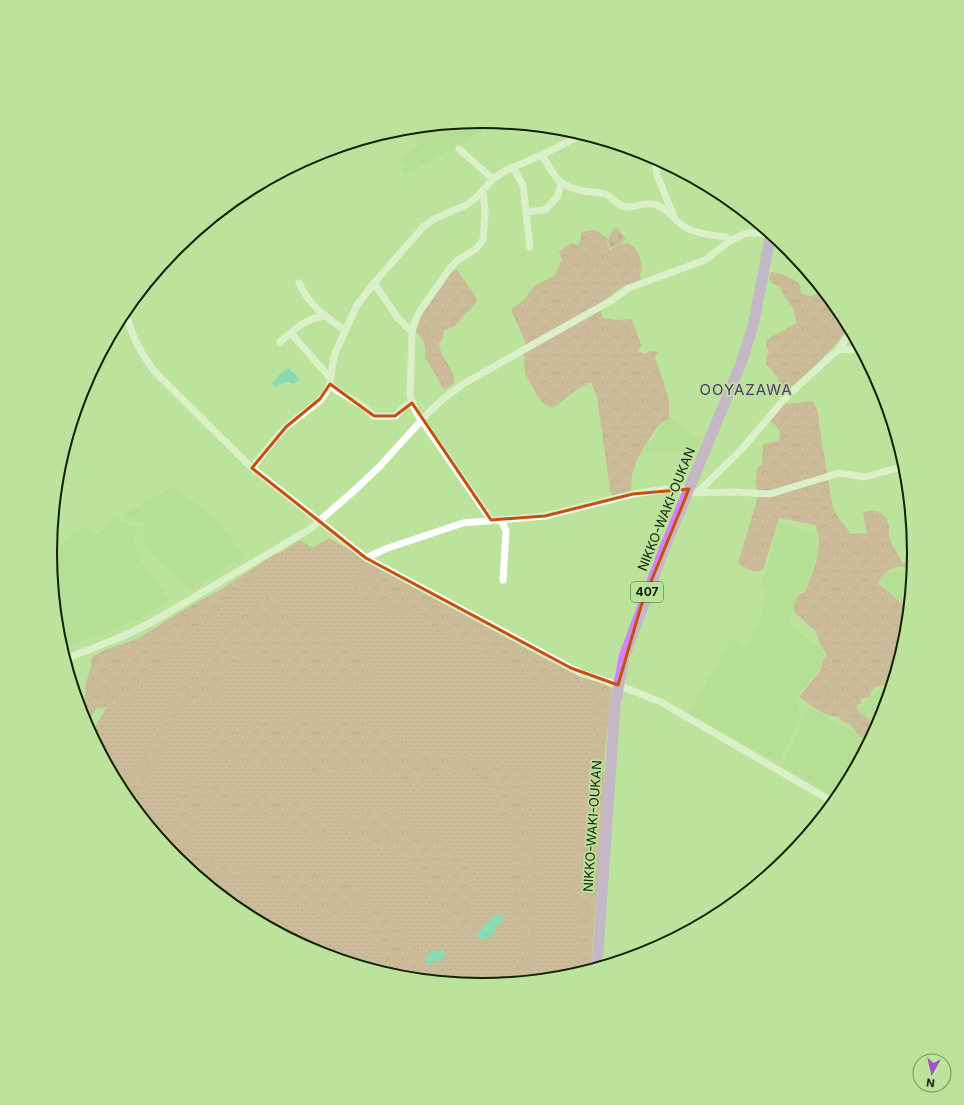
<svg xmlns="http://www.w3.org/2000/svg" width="964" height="1105" viewBox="0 0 964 1105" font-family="Inter,sans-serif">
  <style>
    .built { fill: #aed98c }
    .grass { fill: url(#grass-dots) }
    .forest { fill: url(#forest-crowns) }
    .cemetery { fill: url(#cemetery-stones) }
    .water { fill: url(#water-ripples) }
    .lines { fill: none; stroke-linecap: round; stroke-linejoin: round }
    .minor { stroke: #fff; stroke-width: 7 }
    .highway { stroke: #cf84fa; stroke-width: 11 }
    .marked { fill: none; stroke: #c8500b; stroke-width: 3; stroke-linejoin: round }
    .labels { text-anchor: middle; stroke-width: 3.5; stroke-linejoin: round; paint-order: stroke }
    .shield { fill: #bbe39c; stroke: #445a32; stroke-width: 1 }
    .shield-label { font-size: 12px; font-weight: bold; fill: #112005 }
    .street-label { font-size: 13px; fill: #112005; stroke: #bbe39c }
    .quarter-label { font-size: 15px; letter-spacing: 1px; fill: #59356e; stroke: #bbe39c }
    .rim { fill: none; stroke: #112005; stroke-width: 2 }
  </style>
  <defs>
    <pattern id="grass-dots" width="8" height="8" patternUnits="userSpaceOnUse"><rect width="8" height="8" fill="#e08a94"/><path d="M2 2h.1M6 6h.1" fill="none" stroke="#b47077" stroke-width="1.8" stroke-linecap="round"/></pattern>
    <pattern id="forest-crowns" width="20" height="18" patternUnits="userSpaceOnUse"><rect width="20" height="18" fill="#e08a94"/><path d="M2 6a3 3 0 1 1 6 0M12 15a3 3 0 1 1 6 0" fill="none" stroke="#b47077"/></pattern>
    <pattern id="cemetery-stones" width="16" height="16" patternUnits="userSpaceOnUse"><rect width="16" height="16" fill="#e08a94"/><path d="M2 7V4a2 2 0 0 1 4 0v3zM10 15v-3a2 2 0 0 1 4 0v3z" fill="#b47077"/></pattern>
    <pattern id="water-ripples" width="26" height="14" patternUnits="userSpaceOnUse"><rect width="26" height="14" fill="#4bd0cc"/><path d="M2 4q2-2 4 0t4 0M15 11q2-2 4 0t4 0" fill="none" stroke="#40b2ae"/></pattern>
  </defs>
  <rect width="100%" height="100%" fill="#bbe39c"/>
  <path class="built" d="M 482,121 L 497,122 L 483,130 L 474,137 L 445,153 L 404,175 L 401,170 L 405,167 L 399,158 L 419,146 L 409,128 Z
    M 669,417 L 703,441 L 698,452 L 644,451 Z
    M 174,487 L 203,509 L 220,525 L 245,556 L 192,590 L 163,566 L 143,543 L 146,525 L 125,516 L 127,512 Z
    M 112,517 L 138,528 L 133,541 L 141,561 L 169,599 L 138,620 L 62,649 L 58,637 L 51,560 L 52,557 L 75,530 L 89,528 L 97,535 L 110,524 Z
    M 780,523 L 817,535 L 816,556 L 804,591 L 797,594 L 788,623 L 819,647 L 824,655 L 820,668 L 796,697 L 800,702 L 798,707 L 801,713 L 779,763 L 689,713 L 732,638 L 747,646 L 759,624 L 769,589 L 761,586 Z
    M 904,569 L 912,577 L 908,611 L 879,581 L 886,573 Z
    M 891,684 L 881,718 L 876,727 L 859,709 L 880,688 Z
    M 808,707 L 868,740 L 875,729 L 841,793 L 837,798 L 782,766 L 801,727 L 798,725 Z"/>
  <path class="grass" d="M 329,538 L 605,693 L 583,971 L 566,976 L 482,984 L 397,976 L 316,952 L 242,912 L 176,858 L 123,792 L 91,734 L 144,643 L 300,540 L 313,548 Z"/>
  <path class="forest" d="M 596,230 L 608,239 L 607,243 L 610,250 L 620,244 L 628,243 C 639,249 641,258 642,271 L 640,274 L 641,280 L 622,287 L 599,305 L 603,318 L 615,320 L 632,319 L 640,342 L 642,345 L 638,351 L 645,354 L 650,351 L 659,352 L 655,356 L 669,400 L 669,418 L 658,426 L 646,444 L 637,460 L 632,475 L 631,491 L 612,497 L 610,489 L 597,397 L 591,382 C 577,388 565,399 553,408 L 542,403 L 525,374 L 524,356 L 525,341 L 511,310 L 524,300 L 534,286 L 554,276 L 562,260 L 559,251 L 571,243 L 578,245 L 581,239 L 581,232 Z
    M 457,270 L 475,295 L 477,301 C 474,307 470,309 466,313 C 456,323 460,326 444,330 L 443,338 L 439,344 C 440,348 441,353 443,356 C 447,364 456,374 454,383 L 445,389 L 441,386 L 437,377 L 425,358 L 425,345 L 421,337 L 416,332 C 420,308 440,292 451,272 Z
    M 771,272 C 782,273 793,278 800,285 L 801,293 C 811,297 815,298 822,289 L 841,313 L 849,327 C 831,352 809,373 785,392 L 778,386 L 778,377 L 766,364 L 766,357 L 769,351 L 766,345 L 766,340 L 797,323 L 793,308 L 783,294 L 780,287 L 773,284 L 769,278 Z
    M 813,401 L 818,412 L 819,423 L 831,498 L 834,510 L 839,518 L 851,534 L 867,533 L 863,513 C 875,507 888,514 889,526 C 889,529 888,533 889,536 C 891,545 899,556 903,564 L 913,560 L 912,572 C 901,560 884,570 878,583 L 908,609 L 906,637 L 892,681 L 886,685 L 874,687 L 869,697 L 861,699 L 861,704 L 857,705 L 857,710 C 865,716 875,721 873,732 L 864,738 L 858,735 L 849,723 L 843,722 L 839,717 L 827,715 L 817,710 L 799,697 L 820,671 L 823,660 L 827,654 L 822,648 L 816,632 L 793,611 C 795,602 795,595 805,592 C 813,571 825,546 815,525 L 779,518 L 763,570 C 752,573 747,570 738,563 L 758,497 L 756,485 L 757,468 L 762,464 L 763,444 L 778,441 L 780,432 L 776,426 L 769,421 L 783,403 L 790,404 Z
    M 277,553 L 279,555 L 279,560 L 268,562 L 265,564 L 254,579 L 243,582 L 226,600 L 223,605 L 212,613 L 211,618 L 203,621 L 199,621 L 197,630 L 187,640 L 181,651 L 164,658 L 162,665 L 156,667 L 152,675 L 133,683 L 132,698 L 118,703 L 113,707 L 97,708 L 87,722 L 93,726 L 99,732 L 97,745 L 83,718 L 80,709 L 84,706 L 86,683 L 91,666 L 92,657 L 107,649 L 137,639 L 192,605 L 220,590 Z
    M 368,566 L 581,677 L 598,681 L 612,689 C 614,709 608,723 606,742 C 604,760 603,780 605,798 L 599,897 L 595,908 L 591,969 L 580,972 L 581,931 L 576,910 L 570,904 L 568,895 L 576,879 L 578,856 L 584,831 L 583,808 L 588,787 L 592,749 L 596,737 L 595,723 L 599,694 C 585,684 573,675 556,677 L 550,682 L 542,684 L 432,626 L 419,608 L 389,616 L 353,587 Z
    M 269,595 L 278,598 L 286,611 L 297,621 L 327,632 L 351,643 L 356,654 L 365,659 L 370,666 L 373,673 L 356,684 L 348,686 L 326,676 L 315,678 L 298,684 L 287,682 L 279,677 L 273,670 L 258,659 C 242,661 233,657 221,671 L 221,680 L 218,698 L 209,703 L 182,702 L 173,724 L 166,732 L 162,753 L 157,759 L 147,784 L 142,793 L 139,792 L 134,788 L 130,793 L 129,800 L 125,795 L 129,789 L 132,773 L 138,772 L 163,719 L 174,700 L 187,680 L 196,674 L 208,654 L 219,643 L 229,625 L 234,619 L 252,604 L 261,602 Z
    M 305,715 L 332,720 L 357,719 L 403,740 L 408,750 L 419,758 L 427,753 L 442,752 L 455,759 L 471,758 L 483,762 L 518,769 L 530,767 L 531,776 L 523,791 L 529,817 L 530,835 L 539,871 L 537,884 L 533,898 L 536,909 L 531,946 L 534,960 L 532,966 L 524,980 L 507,982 L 513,970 L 518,961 L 522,949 L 520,935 L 515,924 L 518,916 L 513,896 L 511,866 L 513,857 L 512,844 L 513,830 L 516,820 L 504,821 L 496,811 L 495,796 L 489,782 L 482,774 L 465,770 L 435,770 L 418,788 L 400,778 L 369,772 L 357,768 L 341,768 L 328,771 L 280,764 L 251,762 L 238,765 L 211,753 L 205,739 L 210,731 L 218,725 L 231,729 L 245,732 L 265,719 L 282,720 L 296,718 Z
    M 190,780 L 311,805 L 327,827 L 327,839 L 320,843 L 292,826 L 269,822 L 269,816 L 242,813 L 208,801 L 202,802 L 191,834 L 189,848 L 195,855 L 214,858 L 221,864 L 231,867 L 240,865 L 250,865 L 253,871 L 252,878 C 237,881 194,870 182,862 C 174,857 168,848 163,841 L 173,823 L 177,800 L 180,792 L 185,789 L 184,785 L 185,782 Z
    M 389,807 C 411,814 408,817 418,836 L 427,835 L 439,838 L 447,850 L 465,859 L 471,869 L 475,891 L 470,906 L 477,923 C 468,934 451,932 440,926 L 440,919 L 444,913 L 441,904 L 431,901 C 428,885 411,870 403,856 L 382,850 L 357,840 L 343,829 L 342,819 L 347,815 L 354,814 L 363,815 L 370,812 Z
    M 272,871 L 288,873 L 299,872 L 316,875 L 325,874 L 341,881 L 349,887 L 364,889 L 365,900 L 361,906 L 344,909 L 338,920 L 325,919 L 310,908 L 295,903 L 282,896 L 260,880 L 262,872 Z
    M 381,907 L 393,921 L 405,931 L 412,942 L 420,950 C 419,962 417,970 407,977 L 403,977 L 395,971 L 374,942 L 363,929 L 362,918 L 369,911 Z
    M 433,968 L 444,975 L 446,981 L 425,979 L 427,973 Z"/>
  <path class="cemetery" d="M 616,227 L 626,239 L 621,243 L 610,248 C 606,239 610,234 616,227 Z"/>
  <path class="water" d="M 263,182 L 200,231 L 143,298 L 117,324 L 128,306 L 149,285 L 188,238 L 242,193 Z
    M 288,368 L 299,378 L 299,380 L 293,384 L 289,381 L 275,387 L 272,383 L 283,371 Z
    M 498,914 L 502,915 L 503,920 L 495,929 L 494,934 L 485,940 L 480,940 L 478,936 L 477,933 L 480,931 L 482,927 L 485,926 L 489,920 Z
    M 432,950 L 437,951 L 442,950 L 444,952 L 445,956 C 441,963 433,960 429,966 L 426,964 C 427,959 427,953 432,950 Z"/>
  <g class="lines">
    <path class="minor" d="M 459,149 L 493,179
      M 542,155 C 555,177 557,186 584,191 C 591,192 598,192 605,194 C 613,197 617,206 626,207 C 637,208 647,200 659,206 C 668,210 674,219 682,225 C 694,234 712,235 726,237 L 730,241
      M 655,158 L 657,175 L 674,217
      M 513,167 L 523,186 L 526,212 L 545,210 L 558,196 L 561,183
      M 483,190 L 485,214 L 483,240 L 477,248 L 458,260 L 450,268 L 420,311 L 415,321 L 412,332 L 410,396 L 416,412 L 491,520
      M 526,212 L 530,247
      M 299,283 C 310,306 324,316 345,330
      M 374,283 L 398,318 L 412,332
      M 125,309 C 131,335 140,352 155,372 L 252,468 L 366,558 L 571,668 L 581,673 L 618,685 L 661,702 L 833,802
      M 291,333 L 331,379
      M 280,342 C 296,329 302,320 324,316
      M 839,349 L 849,350 L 860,348
      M 330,384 L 336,390 L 363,406 L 374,416 L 395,416 C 401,410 404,405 412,403
      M 252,468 C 263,454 274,438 287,426 C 299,415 319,405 326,392 C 333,380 331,366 335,353 L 357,305 L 374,283 L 423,227 L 434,219 L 466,205 L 476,198 L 493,179 L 506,170 L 542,155 L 583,134
      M 698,492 L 741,450 L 787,396 L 839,349 L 851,331
      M 687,493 L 734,492 L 770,494 L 839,473 L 865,477 L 905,466
      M 501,520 L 506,531 L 503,580
      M 366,558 L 385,549 L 463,523 L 545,516 L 633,494 L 666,489 L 689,489
      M 65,659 L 121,637 L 152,622 L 310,529 L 356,489 L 380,466 L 429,412 L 443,399 L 463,384 L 612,300 L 629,288 L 705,260 L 730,241 L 742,235 L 748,233 L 761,233 L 774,236"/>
    <path class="highway" d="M 597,967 L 615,706 L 624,657 L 665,547 L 742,361 L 754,322 L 771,233"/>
  </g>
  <path d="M0 0H964V1105H0ZM 330,384 L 374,416 L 395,416 L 412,403 L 491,520 L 545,516 L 633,494 L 689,489 L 641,606 L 618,685 L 571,668 L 366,558 L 252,468 L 286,427 L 320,399 Z" fill="#bbe39c" fill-opacity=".55" fill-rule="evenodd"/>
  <path class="marked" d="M 330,384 L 374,416 L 395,416 L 412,403 L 491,520 L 545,516 L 633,494 L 689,489 L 641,606 L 618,685 L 571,668 L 366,558 L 252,468 L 286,427 L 320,399 Z"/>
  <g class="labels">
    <rect class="shield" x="631" y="582" width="32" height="20" rx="3"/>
    <g class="shield-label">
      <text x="647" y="596">407</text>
    </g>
    <g class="street-label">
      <text transform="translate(666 509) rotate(-68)" y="5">NIKKO-WAKI-OUKAN</text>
      <text transform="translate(592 826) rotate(-86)" y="5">NIKKO-WAKI-OUKAN</text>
    </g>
    <g class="quarter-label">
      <text x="746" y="395">OOYAZAWA</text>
    </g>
  </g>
  <path d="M0 0H964V1105H0ZM57 553a425 425 0 1 1 850 0a425 425 0 1 1-850 0Z" fill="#bbe39c" fill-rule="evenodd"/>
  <path class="rim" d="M57 553a425 425 0 1 1 850 0a425 425 0 1 1-850 0Z"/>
  <g transform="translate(932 1073) rotate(188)"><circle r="19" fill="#bbe39c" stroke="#779560"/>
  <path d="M0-3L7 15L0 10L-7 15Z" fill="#9e53c6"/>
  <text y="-6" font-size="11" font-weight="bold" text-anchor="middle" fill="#112005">N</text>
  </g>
</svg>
